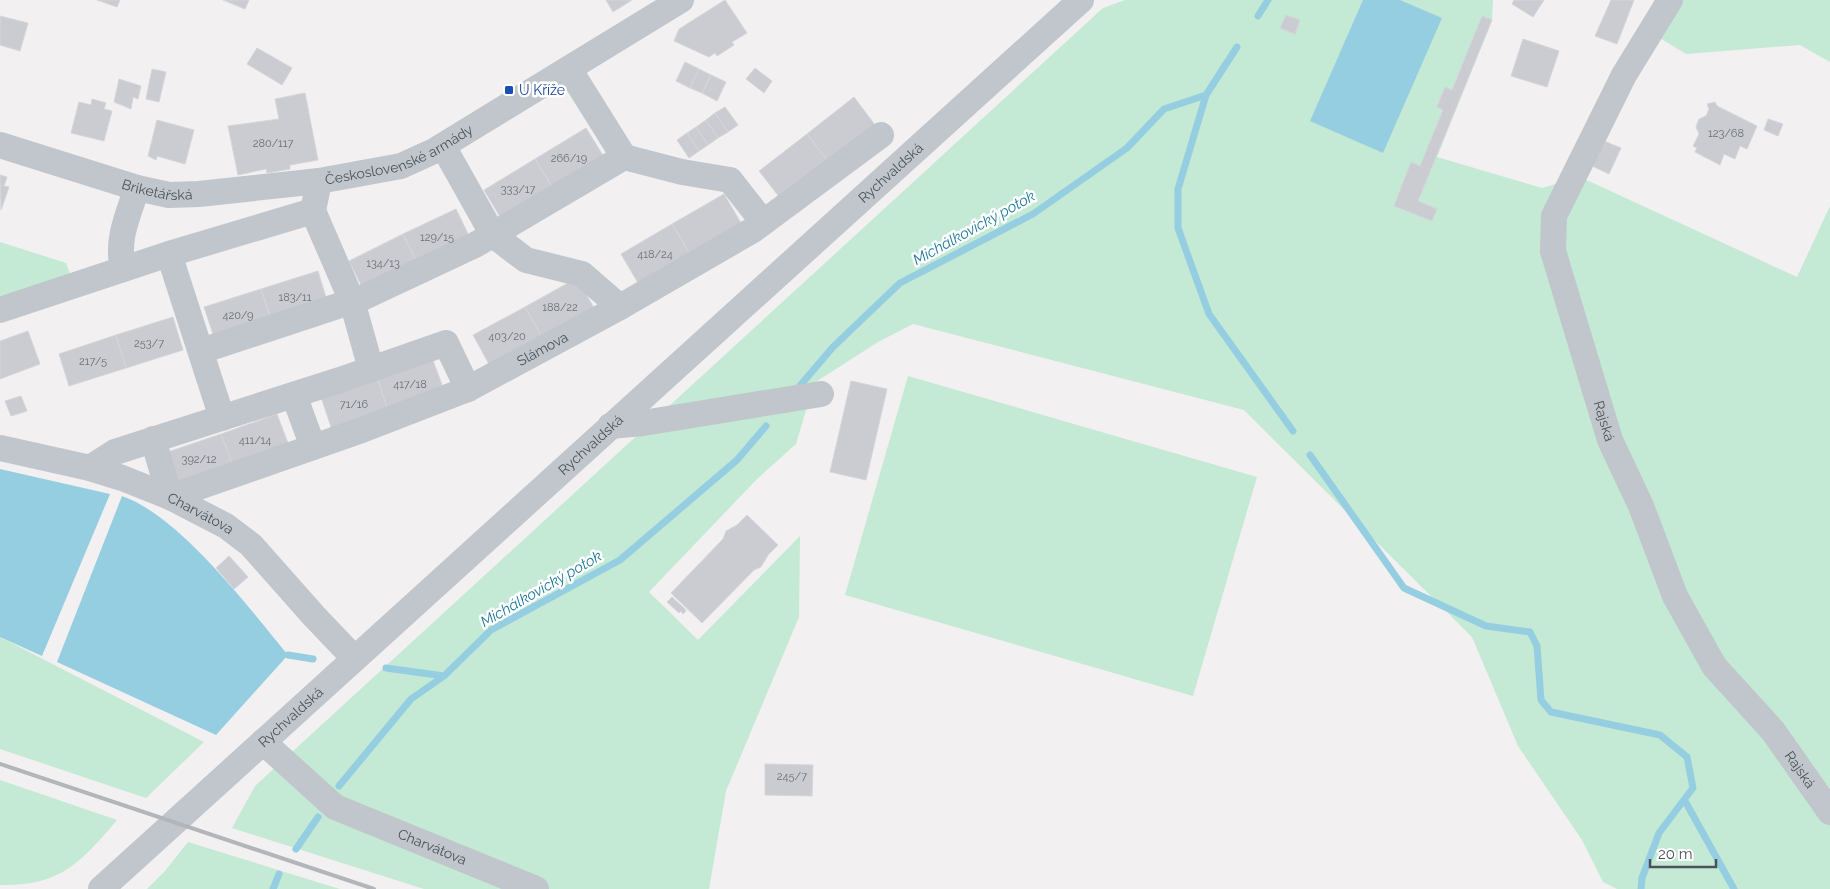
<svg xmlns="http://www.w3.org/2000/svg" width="1830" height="889" viewBox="0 0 1830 889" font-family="Raleway,sans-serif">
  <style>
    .green { fill: #c4e9d4 }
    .water { fill: #96cee1 }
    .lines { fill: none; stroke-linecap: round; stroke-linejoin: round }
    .stream { stroke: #96cee1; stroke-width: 7 }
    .building { fill: #cbccd1; stroke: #d4d6da }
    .minor { stroke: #c0c6cc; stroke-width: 26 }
    .rail { stroke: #b2b5b9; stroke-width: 4 }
    .transit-dot { fill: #1a4fb4; stroke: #fff; stroke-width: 2 }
    .labels { text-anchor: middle; stroke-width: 5; stroke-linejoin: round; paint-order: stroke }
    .number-label { font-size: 11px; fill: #6a7078 }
    .transit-label { font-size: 14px; fill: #164399; stroke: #fff; text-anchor: start }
    .street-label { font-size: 14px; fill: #4a525a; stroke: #fff }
    .water-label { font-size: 15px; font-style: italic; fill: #1f7a99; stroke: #fff }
  </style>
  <rect width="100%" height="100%" fill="#f2f0f0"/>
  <path class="green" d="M 1125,0 L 1493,0 L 1492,20 L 1437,157 L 1542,188 L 1580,177 L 1797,277 L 1830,206 L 1830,889 L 1617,889 L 1603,882 L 1582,840 L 1518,746 L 1472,637 L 1244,410 L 913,324 L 878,342 L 814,383 L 796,444 L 757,479 L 649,592 L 698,640 L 800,536 L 799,617 L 726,791 L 709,889 L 424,889 L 232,828 L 255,786 L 1103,8 Z
    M 1678,0 L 1830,0 L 1830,62 L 1800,45 L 1686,54 L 1655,35 Z
    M 0,242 L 66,263 L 71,277 L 0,301 Z
    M 908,376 L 1257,477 L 1193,696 L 845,595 Z
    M 0,637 L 204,742 L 146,798 L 0,749 Z
    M 0,780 L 117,820 C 80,863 61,886 0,885 Z
    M 188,842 L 320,883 L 340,889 L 147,889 L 165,871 Z"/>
  <path class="water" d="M 1363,0 L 1400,0 L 1442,18 L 1383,153 L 1310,121 Z
    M 0,469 L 110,494 L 42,656 L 0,637 Z
    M 122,496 C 180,516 249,608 288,655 L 216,735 L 57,662 Z"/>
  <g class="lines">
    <path class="stream" d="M 1258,16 L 1268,0
      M 1237,47 L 1206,95 L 1178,189 L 1178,228 L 1209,314 L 1293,431
      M 798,388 L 833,347 L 900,283 L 1033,214 L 1127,148 L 1164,109 L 1206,95
      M 1310,455 L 1404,588 L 1486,626 L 1530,632 L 1537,646 L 1541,700 L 1551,712 L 1660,735 L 1687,757 L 1693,788 L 1659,833 L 1642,878 L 1641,889
      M 288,655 L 313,659
      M 386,668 L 444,676
      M 339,786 L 411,699 L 444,676 L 491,630 L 620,560 L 737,460 L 766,426
      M 1685,801 L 1734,889
      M 296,849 L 318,817
      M 273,889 L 279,874"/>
  </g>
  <path class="building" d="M 97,0 L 120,0 L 117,7 Z
    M 223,0 L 249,0 L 245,9 Z
    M 606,0 L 632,0 L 613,12 Z
    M 725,0 L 747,33 L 732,42 L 734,45 L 717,56 L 715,53 L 709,57 L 674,41 L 679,29 Z
    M 1514,0 L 1544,0 L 1533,17 L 1512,4 Z
    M 1611,0 L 1634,0 L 1617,44 L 1595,36 Z
    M 1286,15 L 1300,20 L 1295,34 L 1280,28 Z
    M 0,16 L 28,23 L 20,51 L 0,45 Z
    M 1482,16 L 1492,20 L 1418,201 L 1437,209 L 1432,221 L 1394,206 L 1411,162 L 1420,166 L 1443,110 L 1437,107 L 1445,87 L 1452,90 Z
    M 1523,39 L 1559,51 L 1547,87 L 1511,76 Z
    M 257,48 L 292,68 L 282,85 L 247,64 Z
    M 685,62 L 699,69 L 690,88 L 676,81 Z
    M 755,68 L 772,81 L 764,93 L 746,79 Z
    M 152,69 L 166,72 L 159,102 L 146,99 Z
    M 699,69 L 711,75 L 702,93 L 690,88 Z
    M 711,75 L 726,82 L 717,101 L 702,93 Z
    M 119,79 L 141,86 L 138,99 L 133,97 L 131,109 L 114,102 Z
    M 305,93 L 318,160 L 290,165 L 290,169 L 267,173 L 266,169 L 238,175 L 228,126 L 279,119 L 275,99 Z
    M 854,97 L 875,125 L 828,161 L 807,134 Z
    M 92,99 L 106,103 L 104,109 L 112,111 L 104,141 L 71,133 L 79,102 L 91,105 Z
    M 1715,102 L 1717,106 L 1757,126 L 1747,149 L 1740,146 L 1735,159 L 1724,154 L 1720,165 L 1695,152 L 1697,148 L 1693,146 L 1699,134 L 1696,127 L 1699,119 L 1706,116 L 1709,109 L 1707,104 Z
    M 725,107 L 738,125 L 728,132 L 715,113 Z
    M 715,113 L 728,132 L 718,138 L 706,120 Z
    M 1768,119 L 1783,124 L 1778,136 L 1764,130 Z
    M 157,120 L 194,130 L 185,164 L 157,156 L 156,160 L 148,156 Z
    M 706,120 L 718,138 L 708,145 L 696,127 Z
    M 696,127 L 708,145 L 699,151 L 687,133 Z
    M 586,128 L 604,157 L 553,188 L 535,159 Z
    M 687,133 L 699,151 L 689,158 L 677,140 Z
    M 807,134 L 828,161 L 780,198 L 759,171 Z
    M 1599,139 L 1621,148 L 1609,174 L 1588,164 Z
    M 535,159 L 553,188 L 502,220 L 484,190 Z
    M 0,175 L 7,177 L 4,186 L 9,187 L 1,210 Z
    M 724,194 L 741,223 L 690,254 L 672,224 Z
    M 456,209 L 471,240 L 418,265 L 403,234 Z
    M 672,224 L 690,254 L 638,283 L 621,254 Z
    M 403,234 L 418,265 L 364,291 L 349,261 Z
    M 318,271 L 328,304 L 272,322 L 261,289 Z
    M 577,278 L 594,308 L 542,337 L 525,307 Z
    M 261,289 L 272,322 L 215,340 L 204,307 Z
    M 525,307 L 542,337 L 490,366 L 473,335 Z
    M 173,317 L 183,350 L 126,368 L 116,335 Z
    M 28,331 L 40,364 L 0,379 L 0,341 Z
    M 116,335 L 126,368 L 69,386 L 59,354 Z
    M 432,358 L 444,390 L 388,410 L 377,378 Z
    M 377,378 L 388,410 L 332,430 L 321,397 Z
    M 851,381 L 887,389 L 866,480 L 830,472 Z
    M 21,396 L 27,411 L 11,416 L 5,401 Z
    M 277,414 L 289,446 L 233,466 L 221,434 Z
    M 221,434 L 233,466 L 177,486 L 165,453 Z
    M 747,515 L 778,545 L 768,555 L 761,567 L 754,570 L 702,623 L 671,593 L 723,539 L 726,531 L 737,525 Z
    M 229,556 L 248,577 L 234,589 L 216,568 Z
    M 672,597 L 684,608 L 686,611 L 683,614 L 681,611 L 679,613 L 667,602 Z
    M 765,764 L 813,765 L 812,796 L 765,795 Z"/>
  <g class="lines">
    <g class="minor">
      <path id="s1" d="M 1670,0 L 1624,75 L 1554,216 L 1553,251 L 1610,440 L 1641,506 L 1675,596 L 1714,666 L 1773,731 L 1830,812"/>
      <path id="s2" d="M 0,145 L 137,188 L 169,195 L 199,194 L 319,181 L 401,166 L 434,151 L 681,0"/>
      <path d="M 443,146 L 493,235 L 526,260 L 582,274 L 620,307"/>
      <path d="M 624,157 L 682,172 L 730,180 L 763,222"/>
      <path d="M 313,211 L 352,301 L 371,369"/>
      <path d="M 169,254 L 222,418"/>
      <path d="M 123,269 C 116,240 128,215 137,188"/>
      <path d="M 0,310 L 169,254 L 313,211 L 319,181"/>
      <path d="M 201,351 L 362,298 L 475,245 L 624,157 L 569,69"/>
      <path d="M 294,395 L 313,447"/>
      <path d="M 610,426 L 643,423 L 821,394"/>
      <path id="s3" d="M 153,439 L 170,497 L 362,430 L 468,389 L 620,307 L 753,230 L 881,135"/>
      <path id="s4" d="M 0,448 L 90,468 L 122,478 L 170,497 L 226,526 L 251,545 L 314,616 L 354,658"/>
      <path d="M 90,468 L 115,452 L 340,380 L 446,343 L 468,389"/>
      <path id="s5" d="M 263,742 L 335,807 L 536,889"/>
      <path id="s6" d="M 101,889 L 1081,0"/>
    </g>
    <path class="rail" d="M 0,764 L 374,889"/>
  </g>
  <rect class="transit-dot" x="504" y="85" width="10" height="10" rx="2.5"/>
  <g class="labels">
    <g class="number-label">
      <text x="1726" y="137">123/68</text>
      <text x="273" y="147">280/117</text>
      <text x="569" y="162">266/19</text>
      <text x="518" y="193">333/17</text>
      <text x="437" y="241">129/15</text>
      <text x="655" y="258">418/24</text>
      <text x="383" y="267">134/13</text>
      <text x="295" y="301">183/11</text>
      <text x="560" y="311">188/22</text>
      <text x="238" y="319">420/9</text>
      <text x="507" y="340">403/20</text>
      <text x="149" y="347">253/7</text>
      <text x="93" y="365">217/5</text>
      <text x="410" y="388">417/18</text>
      <text x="354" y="408">71/16</text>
      <text x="255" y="444">411/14</text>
      <text x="199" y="463">392/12</text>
      <text x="792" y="780">245/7</text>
    </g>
    <g class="transit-label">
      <text x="519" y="95">U Kříže</text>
    </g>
    <g class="street-label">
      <text dy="5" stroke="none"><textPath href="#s2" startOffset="412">Československé armády</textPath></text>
      <text dy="5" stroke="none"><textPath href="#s6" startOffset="1066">Rychvaldská</textPath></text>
      <text dy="5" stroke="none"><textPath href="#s2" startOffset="164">Briketářská</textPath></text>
      <text dy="5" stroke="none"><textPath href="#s3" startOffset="462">Slámova</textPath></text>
      <text dy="5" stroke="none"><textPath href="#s1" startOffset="458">Rajská</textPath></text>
      <text dy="5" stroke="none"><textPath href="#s6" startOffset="661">Rychvaldská</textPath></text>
      <text dy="5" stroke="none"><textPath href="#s4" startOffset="212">Charvátova</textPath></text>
      <text dy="5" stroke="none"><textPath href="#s6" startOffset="256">Rychvaldská</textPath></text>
      <text dy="5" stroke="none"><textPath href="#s1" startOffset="862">Rajská</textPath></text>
      <text dy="5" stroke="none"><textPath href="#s5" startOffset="202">Charvátova</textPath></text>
    </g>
    <g class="water-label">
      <text transform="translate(974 228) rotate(-29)" y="5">Michálkovický potok</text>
      <text transform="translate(541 589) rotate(-30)" y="5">Michálkovický potok</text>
    </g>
  </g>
  <path d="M1650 859v8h66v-8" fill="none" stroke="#4a525a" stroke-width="2.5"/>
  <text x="1658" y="859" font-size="15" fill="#4a525a" stroke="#ffffff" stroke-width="4" paint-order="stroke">20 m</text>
</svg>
